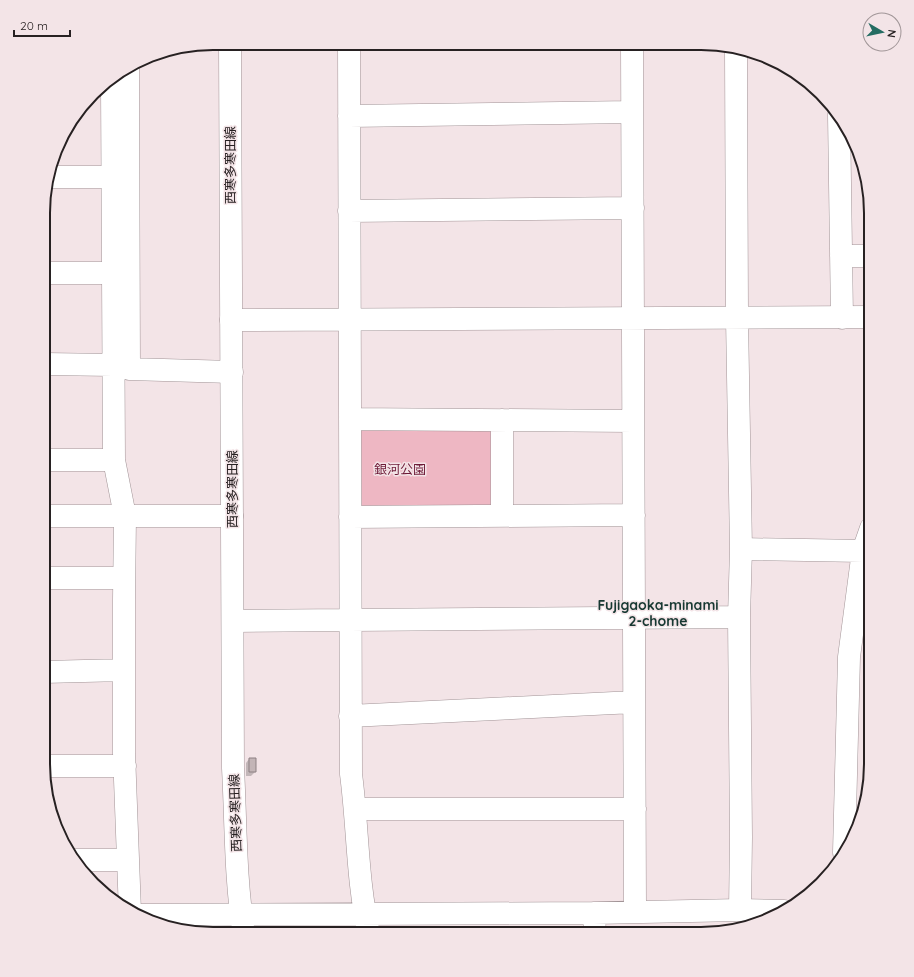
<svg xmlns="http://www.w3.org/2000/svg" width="914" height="977" viewBox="0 0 914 977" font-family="Quicksand,'Noto Sans JP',sans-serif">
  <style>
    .green { fill: #eeb7c3 }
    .shadow { fill: #0003 }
    .building { fill: #c3b5b7; stroke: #8d8083 }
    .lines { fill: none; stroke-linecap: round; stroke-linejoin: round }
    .minor-casing { stroke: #a29497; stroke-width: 23 }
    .major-casing { stroke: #a29497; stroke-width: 23 }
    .minor { stroke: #fff; stroke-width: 22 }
    .major { stroke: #fff; stroke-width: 22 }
    .labels { text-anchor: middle; stroke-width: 3; stroke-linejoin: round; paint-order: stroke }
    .street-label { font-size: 13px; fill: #272122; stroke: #f3e4e7 }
    .park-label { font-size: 13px; fill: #6d1a37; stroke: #f3e4e7 }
    .neighbourhood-label { font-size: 14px; font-weight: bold; fill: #173832; stroke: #f3e4e7 }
    .rim { fill: none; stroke: #272122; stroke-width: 2 }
  </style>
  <rect width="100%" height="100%" fill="#f3e4e7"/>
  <path class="green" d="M 363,426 L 492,428 L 492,509 L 366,510 L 358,505 L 358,431 Z"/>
  <path class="shadow" d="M 249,759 L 255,772 L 251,776 L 246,776 L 246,763 Z"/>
  <path class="building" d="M 249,758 L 256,758 L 256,772 L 249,772 Z"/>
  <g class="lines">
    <defs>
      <path id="minor" d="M 349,43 L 351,774 C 358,827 357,881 369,934
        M 632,44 L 635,912
        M 736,49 L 737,318 L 741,549 L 739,617 L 741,837 L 740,910
        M 128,69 L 129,369 L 232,372
        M 839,115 L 842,318
        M 349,116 L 632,112
        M 47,177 L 113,177
        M 349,211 L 633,208
        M 841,256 L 871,256
        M 46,273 L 112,273
        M 231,320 L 871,317
        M 45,364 L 113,365
        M 350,419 L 633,421
        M 502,420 L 502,516
        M 45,460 L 114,460 L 112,85 L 101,85
        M 114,460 L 125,516 L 124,600 L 124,753 L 130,912
        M 45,516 L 232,516
        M 350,517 L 634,515
        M 741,549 L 863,551 L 871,528
        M 44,578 L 124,578
        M 233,621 L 739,617
        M 44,672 L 124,670
        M 350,716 L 634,702
        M 43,766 L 125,766
        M 355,809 L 635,809
        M 844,853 L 849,657 L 863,551
        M 73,860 L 128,860
        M 594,913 L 595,934
        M 140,915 L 594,913 L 740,910 L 784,911"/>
      <path id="major" d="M 230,43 L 233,768 C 236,823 235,879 244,934"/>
    </defs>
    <use href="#minor" class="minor-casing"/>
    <use href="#major" class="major-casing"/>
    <use href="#minor" class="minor"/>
    <use href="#major" class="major"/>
  </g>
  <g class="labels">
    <g class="street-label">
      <text transform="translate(230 165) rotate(-90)" y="5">西寒多寒田線</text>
      <text transform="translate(232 489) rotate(-90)" y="5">西寒多寒田線</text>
      <text transform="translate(235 813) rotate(-92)" y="5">西寒多寒田線</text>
    </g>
    <g class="park-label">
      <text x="400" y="474">銀河公園</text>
    </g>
    <g class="neighbourhood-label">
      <text x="658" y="610">Fujigaoka-minami<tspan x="658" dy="16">2-chome</tspan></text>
    </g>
  </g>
  <path d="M0 0H914V977H0ZM213 50H701A163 163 0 0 1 864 213V764A163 163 0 0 1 701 927H213A163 163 0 0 1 50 764V213A163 163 0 0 1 213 50Z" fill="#f3e4e7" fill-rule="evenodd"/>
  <path class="rim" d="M213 50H701A163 163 0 0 1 864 213V764A163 163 0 0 1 701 927H213A163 163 0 0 1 50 764V213A163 163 0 0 1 213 50Z"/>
  <g transform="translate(882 32) rotate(99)"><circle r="19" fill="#f3e4e7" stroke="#a19698"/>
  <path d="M0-3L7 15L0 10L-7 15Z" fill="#246c62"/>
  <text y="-6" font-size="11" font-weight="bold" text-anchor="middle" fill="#272122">N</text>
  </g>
  <path d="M14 30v6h56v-6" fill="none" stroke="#272122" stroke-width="2"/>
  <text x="20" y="30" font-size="12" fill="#272122" stroke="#f3e4e7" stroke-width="3" paint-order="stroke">20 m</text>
</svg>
